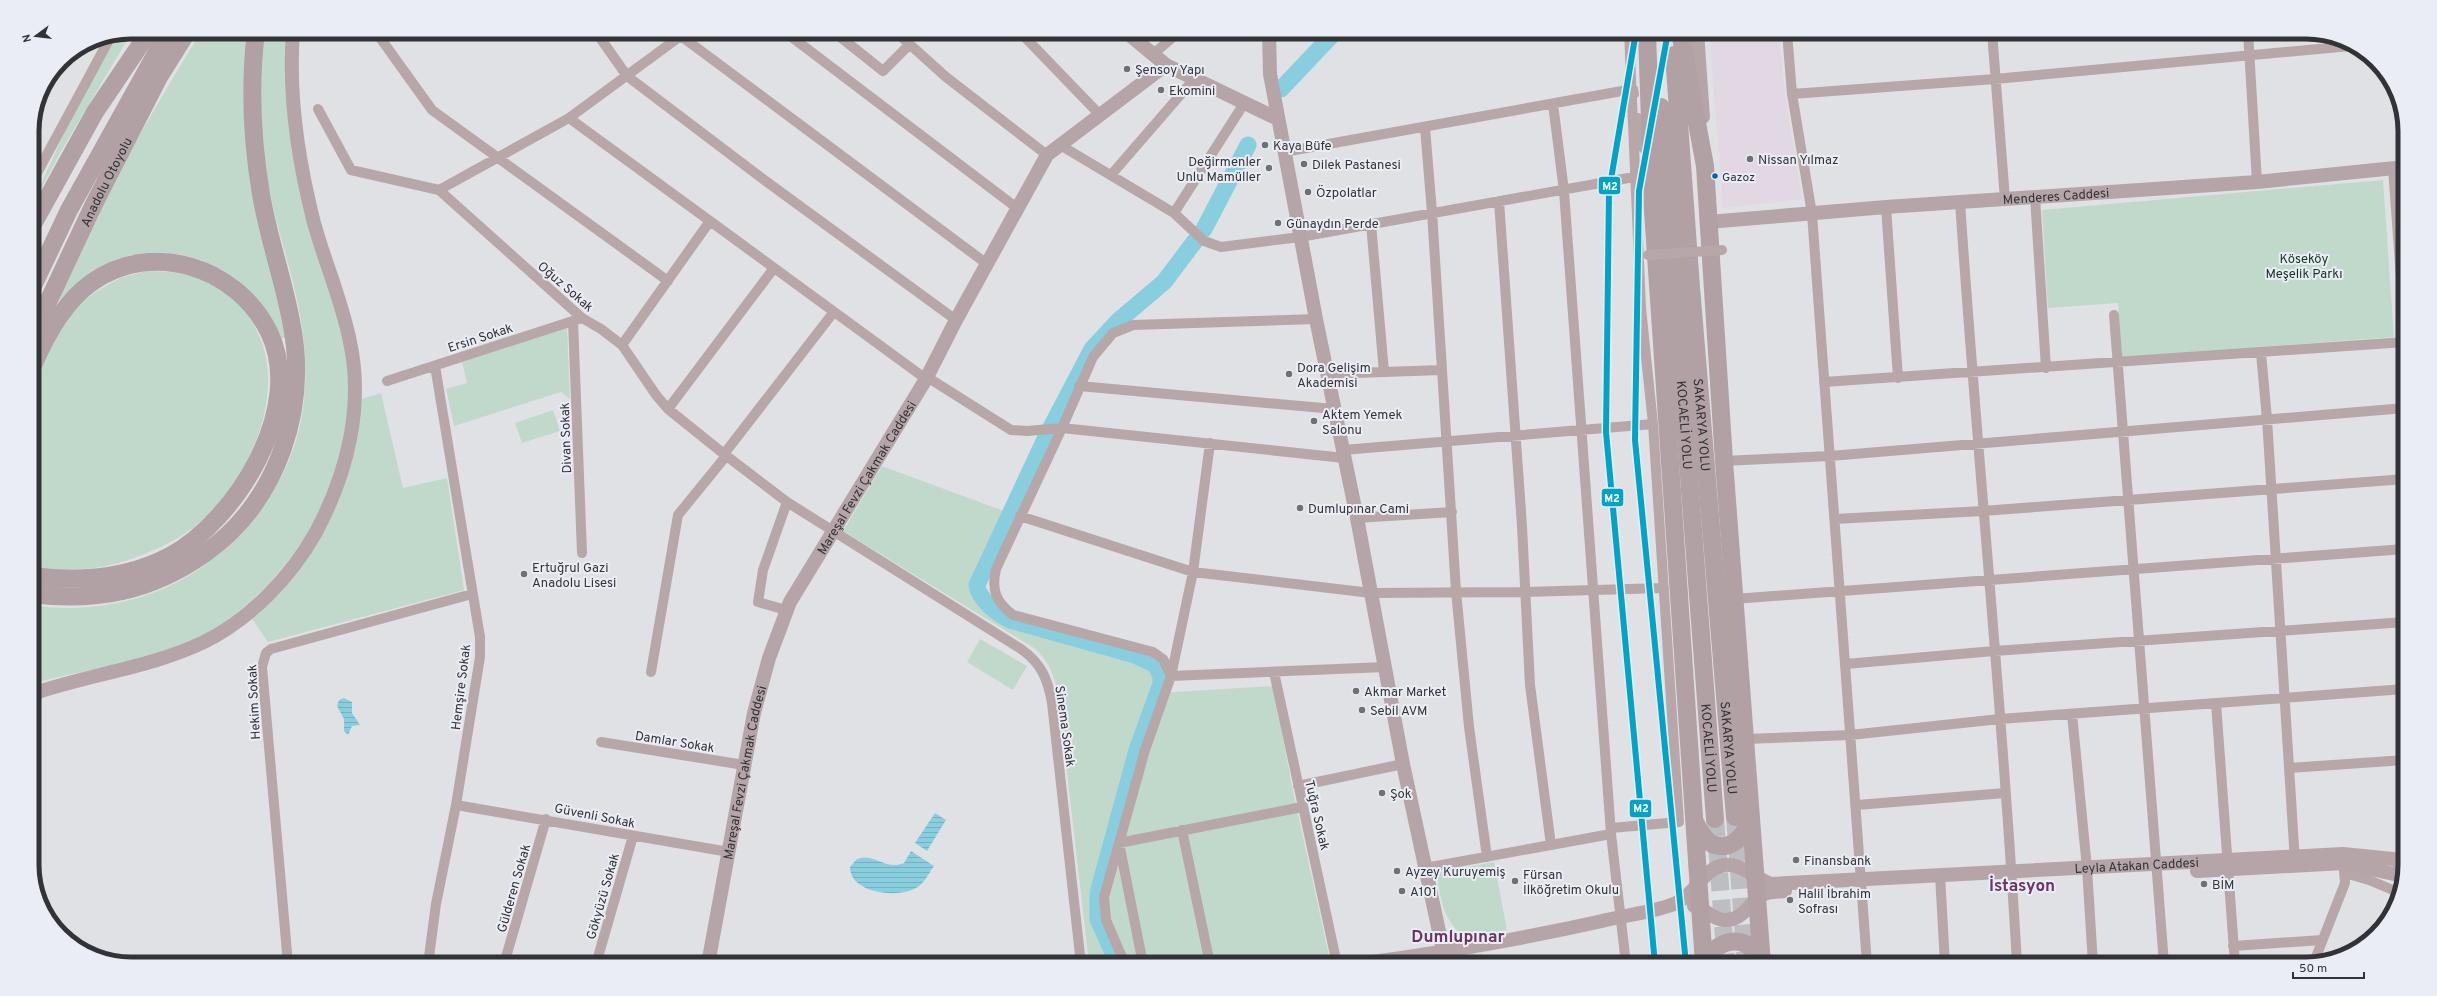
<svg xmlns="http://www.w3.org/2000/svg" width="2437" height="996" viewBox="0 0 2437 996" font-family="Overpass,sans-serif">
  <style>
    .commercial { fill: #e1d8e3 }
    .green { fill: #c1d9cb }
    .water { fill: url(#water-rules) }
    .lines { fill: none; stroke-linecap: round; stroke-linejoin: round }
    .river { stroke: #88cedf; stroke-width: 17 }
    .highway-tunnel { stroke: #bdbec2; stroke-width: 18; stroke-dasharray: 18 9; stroke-linecap: butt }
    .street { stroke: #b7a7a9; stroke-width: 10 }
    .secondary { stroke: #b6a5a8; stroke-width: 14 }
    .highway { stroke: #b1a0a4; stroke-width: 18 }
    .street-bridge { stroke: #b7a7a9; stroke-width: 10 }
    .metro-1-casing { stroke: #eaedf5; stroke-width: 9 }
    .metro-1 { stroke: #02a3c6; stroke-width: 6 }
    .poi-dot { fill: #6f7073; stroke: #eaedf5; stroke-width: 1.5 }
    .bus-dot { fill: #0065bd; stroke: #eaedf5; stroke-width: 1.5 }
    .labels { text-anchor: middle; stroke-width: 4; stroke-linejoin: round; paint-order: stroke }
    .bus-label { font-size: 12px; fill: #323336; stroke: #eaedf5; text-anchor: start }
    .poi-label { font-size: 13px; fill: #323336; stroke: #eaedf5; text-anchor: start }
    .street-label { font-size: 13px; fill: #323336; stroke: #eaedf5 }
    .park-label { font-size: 13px; fill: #12321f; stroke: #eaedf5 }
    .district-label { font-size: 17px; font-weight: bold; fill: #6c3460; stroke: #eaedf5 }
    .rim { fill: none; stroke: #323336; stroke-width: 5 }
    .line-badge { stroke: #eaedf5; stroke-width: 1.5 }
    .badge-label { font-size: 11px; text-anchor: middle; font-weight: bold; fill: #fff }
  </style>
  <defs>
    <pattern id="water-rules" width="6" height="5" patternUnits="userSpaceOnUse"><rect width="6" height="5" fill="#88cedf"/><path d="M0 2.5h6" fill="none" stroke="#76b1c0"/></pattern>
  </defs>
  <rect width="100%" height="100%" fill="#e0e1e5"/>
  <path class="commercial" d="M 1709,32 L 1779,32 L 1785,94 L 1802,199 L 1723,208 Z"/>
  <path class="green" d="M 132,32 L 63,148 L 32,205 L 67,126 L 114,35 Z
    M 201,32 L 249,32 L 244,60 L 243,98 L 287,338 L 278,338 C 271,326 266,311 258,301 C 224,257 160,240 110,262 C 89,271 73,287 57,303 C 69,267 87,235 104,201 C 134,143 167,87 201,32 Z
    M 265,32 L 289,32 L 286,59 L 344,341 C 347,363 349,384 348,405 C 343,503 278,599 190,642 C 141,666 84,668 32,684 L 32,605 C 95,615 164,599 214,558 C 292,493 318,415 300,315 C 292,268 274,223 267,175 C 260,129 257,79 265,32 Z
    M 2383,180 L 2394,337 L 2122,357 L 2118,303 L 2048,308 L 2042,210 Z
    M 146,271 C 162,272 179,271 194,276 C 206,280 218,288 228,296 C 297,349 266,450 217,506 C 192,534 158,551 122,562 C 94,570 61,573 32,566 L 32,392 L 50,348 L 76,307 L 97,291 L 120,278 Z
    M 567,328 L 570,399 L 561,392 L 454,426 L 446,389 L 467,383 L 462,362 Z
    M 381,393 L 403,488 L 447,478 L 464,590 L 268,642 L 251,617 L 302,562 L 361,399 Z
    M 553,410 L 560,431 L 522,443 L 515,423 Z
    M 882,466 L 1009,513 L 977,585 C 978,601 1006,619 1020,625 L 1135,655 C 1159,664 1161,668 1159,693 L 1273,686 L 1293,791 L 1329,956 L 1276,964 L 1089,964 L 1058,694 C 1054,675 1049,661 1034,648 L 843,531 Z
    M 980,639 L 1027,666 L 1013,690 L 967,662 Z
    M 1494,862 L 1507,930 L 1466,938 C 1442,920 1442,901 1436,873 Z"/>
  <path class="water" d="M 344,698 L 352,702 L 352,713 L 360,725 L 352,726 L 348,735 L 344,731 L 344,719 L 337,706 L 339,700 Z
    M 935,813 L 946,820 L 927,851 L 915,843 Z
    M 911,851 L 934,866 C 928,874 924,885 914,889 C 896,898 850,893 850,867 L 857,859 C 877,853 885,871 904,863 Z"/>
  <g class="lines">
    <path class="river" d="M 1281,89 L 1335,32
      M 1204,229 L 1248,145
      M 1118,964 L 1098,919 L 1098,893 L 1137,750 L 1161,684 L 1161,677 L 1156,665 L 1135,655 L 1010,620 C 998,614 978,599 977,585 L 1046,437 L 1092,349 L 1118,321 L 1164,282 L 1195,241"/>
    <path class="highway-tunnel" d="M 1735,817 L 1746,964
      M 1715,819 L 1726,964"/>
    <path class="street" d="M 376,32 L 432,110 L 668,281
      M 596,32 L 627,76 L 767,182 L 956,320
      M 785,32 L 1017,208
      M 834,32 L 883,71 L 909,45
      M 896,32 L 946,77 L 1047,155
      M 1020,32 L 1100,115
      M 1787,32 L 1792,94 L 1812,214 L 1867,964
      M 1992,32 L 2005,199
      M 2248,32 L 2257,182
      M 681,36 L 987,264
      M 1152,55 L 1179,32
      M 1792,94 L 1995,79 L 2351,46
      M 1553,104 L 1564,191 L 1611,834 L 1626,964
      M 318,109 L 351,170 L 439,190 L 582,318 L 601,329 L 622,345 L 656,395 L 668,409 L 724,454 L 787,502 L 1021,649 C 1041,663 1048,679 1052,703 L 1081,964
      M 569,118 L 926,379
      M 1638,118 L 1644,149
      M 1425,128 L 1432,212 L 1456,591 L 1469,727 L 1487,857
      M 1060,145 L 1174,213 L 1204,241 L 1221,247 L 1300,237 L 1634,177
      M 1284,152 L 1633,89 L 1634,94
      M 2393,168 L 2405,334
      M 37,173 L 111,36
      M 1111,175 L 1195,78
      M 439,190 L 569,118 L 686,32
      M 2035,197 L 2046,368
      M 1499,201 L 1522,526 L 1530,685 L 1551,845
      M 1960,202 C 1977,456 2003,710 2017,964
      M 1886,207 L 1898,378
      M 1174,213 L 1245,102
      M 1371,224 L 1384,372
      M 2114,315 L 2164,964
      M 573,321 L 582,553
      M 622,345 L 710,221
      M 2261,353 L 2267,419 L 2295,862
      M 1326,374 L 1442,370
      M 927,377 L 1011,430 L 1027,431 L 1062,428 L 1344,458
      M 387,381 L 579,319
      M 1824,382 L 2405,342
      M 1079,386 L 1334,409
      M 668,409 L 774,268
      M 1343,450 L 1653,424
      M 724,454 L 833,313
      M 1724,461 L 1830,456 L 2405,408
      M 1020,516 L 1193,572 L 1371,593 L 1525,592 L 1664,588
      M 1357,518 L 1452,512
      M 1835,519 L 1983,511 L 2405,479
      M 1734,599 L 2405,549
      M 786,610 L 758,602 L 763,570 L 787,502
      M 1846,664 L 1994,651 L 2405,622
      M 651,672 L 678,515 L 726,456
      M 1274,672 L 1337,964
      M 1171,676 L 1163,659 L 1153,652 L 1013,615 C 996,602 991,590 996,569 L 1062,428 L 1093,357 L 1113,333 L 1133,325 L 1316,319
      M 1171,676 L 1385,667
      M 2216,703 L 2235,964
      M 2072,714 L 2087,868 L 2093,964
      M 1744,739 L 1850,735 L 2000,719 L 2405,689
      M 601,742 L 744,765
      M 2289,768 L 2405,760
      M 1298,786 L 1403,764
      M 456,805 L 729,852
      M 1857,805 L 2005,793
      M 1611,828 L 1679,822 L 1653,424 L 1641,308 L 1629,32
      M 1182,830 L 1210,964
      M 1425,868 L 1611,834
      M 2345,873 L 2369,880 L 2400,893
      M 1940,875 L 1945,964
      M 2233,946 L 2322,940
      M 2314,962 L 2345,883 L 2343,858
      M 288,964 L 262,667 L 266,653 L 271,649 L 472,594
      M 428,964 L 436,904 L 456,805 L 480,657 L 480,637 L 435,366
      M 504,964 L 546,819
      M 596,964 L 633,836
      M 1125,964 L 1106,920 L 1104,897 L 1145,750 L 1171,676 L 1193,572 L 1210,443
      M 1143,964 L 1119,843 L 1302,807"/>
    <g class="secondary">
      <path d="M 1126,32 L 1166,65 L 1278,119"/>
      <path d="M 1269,32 L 1270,74 L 1316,319 L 1357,518 L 1403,764 L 1446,964"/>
      <path d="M 1697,32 L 1703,117"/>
      <path id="s1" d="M 1708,222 L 1886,207 L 2257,182 L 2405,167"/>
      <path d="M 32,694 C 89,674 150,668 204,642 C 250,619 291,577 316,532 C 347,474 364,407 350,342 C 342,301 325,263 314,223 C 298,160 288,96 293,32"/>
      <path d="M 2197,871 L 2344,863 L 2403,876"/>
      <path d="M 1694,906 C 1705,908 1711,919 1724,920 C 1741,921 1747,907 1758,898 C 1766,891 1776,892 1785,891"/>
      <path id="s2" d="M 708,964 L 754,713 L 769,658 L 790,602 L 926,379 L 956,320 L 1047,155 L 1166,65"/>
      <path id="s3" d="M 1358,964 C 1440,953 1522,939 1602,921 C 1621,916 1660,911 1676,903 C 1696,894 1703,869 1724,865 C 1740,862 1756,879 1771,884 L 2343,854 L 2393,859 L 2405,864"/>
    </g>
    <g class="highway">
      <path d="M 1647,32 L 1653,211 L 1704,964"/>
      <path d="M 1680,32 L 1705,166 L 1724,461 L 1762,964"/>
      <path id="s4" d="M 1674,55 L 1691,287 L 1735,817"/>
      <path id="s5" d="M 1661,107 L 1715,819"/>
      <path d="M 32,226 L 95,112 L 149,32"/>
      <path d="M 32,288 L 69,210 L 168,32"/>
      <path id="s6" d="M 32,336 L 94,204 L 159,77 L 187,32"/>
      <path d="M 32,368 C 45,337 63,303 91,283 C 152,239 237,267 269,332 C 306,408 236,520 170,556 C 127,579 79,582 32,576"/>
      <path d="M 32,594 C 97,602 151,591 204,554 C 278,502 309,408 291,321 C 283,278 268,237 261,194 C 252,140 249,87 256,32"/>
      <path d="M 1695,822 C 1699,830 1704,840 1712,844 C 1732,853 1749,832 1750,814"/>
      <path d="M 1704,961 C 1721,937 1749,932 1761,964"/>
    </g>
    <path class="street-bridge" d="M 1648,255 L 1722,250"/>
    <defs>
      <path id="metro-1" d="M 1636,32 L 1609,191 L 1606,432 L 1655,964
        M 1668,32 L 1639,191 L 1635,440 L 1686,964"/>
    </defs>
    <use href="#metro-1" class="metro-1-casing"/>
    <use href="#metro-1" class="metro-1"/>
  </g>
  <g class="poi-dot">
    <circle cx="1127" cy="69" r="4"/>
    <circle cx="1161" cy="90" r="4"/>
    <circle cx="1265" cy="145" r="4"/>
    <circle cx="1750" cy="159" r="4"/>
    <circle cx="1304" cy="164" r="4"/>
    <circle cx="1269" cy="168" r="4"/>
    <circle cx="1308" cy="192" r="4"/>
    <circle cx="1278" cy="223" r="4"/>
    <circle cx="1289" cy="374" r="4"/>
    <circle cx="1314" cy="421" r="4"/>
    <circle cx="1300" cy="508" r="4"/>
    <circle cx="524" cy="574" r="4"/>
    <circle cx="1356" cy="691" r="4"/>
    <circle cx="1362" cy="710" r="4"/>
    <circle cx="1382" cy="793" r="4"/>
    <circle cx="1796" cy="860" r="4"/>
    <circle cx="1397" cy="871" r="4"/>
    <circle cx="1515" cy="881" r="4"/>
    <circle cx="2204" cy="884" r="4"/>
    <circle cx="1402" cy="891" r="4"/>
    <circle cx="1790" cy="900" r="4"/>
  </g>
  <circle class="bus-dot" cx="1715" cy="176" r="3.5"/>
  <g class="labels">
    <g class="bus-label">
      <text x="1722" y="181">Gazoz</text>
    </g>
    <g class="poi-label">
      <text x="1135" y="74">Şensoy Yapı</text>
      <text x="1169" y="95">Ekomini</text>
      <text x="1273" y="150">Kaya Büfe</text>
      <text x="1758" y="164">Nissan Yılmaz</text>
      <text x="1261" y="166" text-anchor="end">Değirmenler<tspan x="1261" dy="15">Unlu Mamüller</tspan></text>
      <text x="1312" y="169">Dilek Pastanesi</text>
      <text x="1316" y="197">Özpolatlar</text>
      <text x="1286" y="228">Günaydın Perde</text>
      <text x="1297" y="372">Dora Gelişim<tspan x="1297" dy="15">Akademisi</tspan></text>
      <text x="1322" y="419">Aktem Yemek<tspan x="1322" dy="15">Salonu</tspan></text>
      <text x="1308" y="513">Dumlupınar Cami</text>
      <text x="532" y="572">Ertuğrul Gazi<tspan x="532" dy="15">Anadolu Lisesi</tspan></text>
      <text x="1364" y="696">Akmar Market</text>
      <text x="1370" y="715">Sebil AVM</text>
      <text x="1390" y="798">Şok</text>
      <text x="1804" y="865">Finansbank</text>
      <text x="1405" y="876">Ayzey Kuruyemiş</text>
      <text x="1523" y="879">Fürsan<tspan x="1523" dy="15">İlköğretim Okulu</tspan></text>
      <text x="2212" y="889">BİM</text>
      <text x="1410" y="896">A101</text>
      <text x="1798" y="898">Halil İbrahim<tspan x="1798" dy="15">Sofrası</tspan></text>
    </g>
    <g class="street-label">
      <text dy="5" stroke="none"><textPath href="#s6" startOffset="171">Anadolu Otoyolu</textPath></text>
      <text dy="5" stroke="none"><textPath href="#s1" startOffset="349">Menderes Caddesi</textPath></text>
      <text transform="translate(566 286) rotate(41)" y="5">Oğuz Sokak</text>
      <text transform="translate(480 337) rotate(-18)" y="5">Ersin Sokak</text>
      <text dy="5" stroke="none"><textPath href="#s5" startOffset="319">KOCAELİ YOLU</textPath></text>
      <text dy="5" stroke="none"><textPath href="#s4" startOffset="371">SAKARYA YOLU</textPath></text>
      <text transform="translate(565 438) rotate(-92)" y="5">Divan Sokak</text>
      <text dy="5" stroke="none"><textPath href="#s2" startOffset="518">Mareşal Fevzi Çakmak Caddesi</textPath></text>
      <text transform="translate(460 687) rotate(-83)" y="5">Hemşire Sokak</text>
      <text transform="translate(253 702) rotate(-93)" y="5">Hekim Sokak</text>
      <text transform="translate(1066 726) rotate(82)" y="5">Sinema Sokak</text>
      <text transform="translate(675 741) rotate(9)" y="5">Damlar Sokak</text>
      <text dy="5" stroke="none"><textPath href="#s4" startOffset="695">SAKARYA YOLU</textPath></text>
      <text dy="5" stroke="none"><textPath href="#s5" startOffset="643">KOCAELİ YOLU</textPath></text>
      <text dy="5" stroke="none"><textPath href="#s2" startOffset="195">Mareşal Fevzi Çakmak Caddesi</textPath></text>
      <text transform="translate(595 815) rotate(11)" y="5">Güvenli Sokak</text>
      <text transform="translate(1318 815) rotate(77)" y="5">Tuğra Sokak</text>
      <text dy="5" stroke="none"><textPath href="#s3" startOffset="804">Leyla Atakan Caddesi</textPath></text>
      <text transform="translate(513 888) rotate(-74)" y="5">Gülderen Sokak</text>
      <text transform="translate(602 896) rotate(-74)" y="5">Gökyüzü Sokak</text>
    </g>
    <g class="park-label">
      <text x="2304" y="263">Köseköy<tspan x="2304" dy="15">Meşelik Parkı</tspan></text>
    </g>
    <g class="district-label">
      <text x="2022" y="891">İstasyon</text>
      <text x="1458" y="942">Dumlupınar</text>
    </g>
  </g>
  <path d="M0 0H2437V996H0ZM131 39H2306A92 92 0 0 1 2398 131V865A92 92 0 0 1 2306 957H131A92 92 0 0 1 39 865V131A92 92 0 0 1 131 39Z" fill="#eaedf5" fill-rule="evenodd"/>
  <path class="rim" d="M131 39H2306A92 92 0 0 1 2398 131V865A92 92 0 0 1 2306 957H131A92 92 0 0 1 39 865V131A92 92 0 0 1 131 39Z"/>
  <g class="line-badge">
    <rect x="1598" y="176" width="23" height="19" rx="4" fill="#02a3c6"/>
    <rect x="1601" y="488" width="23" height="19" rx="4" fill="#02a3c6"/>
    <rect x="1629" y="799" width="23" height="19" rx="4" fill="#02a3c6"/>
  </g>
  <g class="badge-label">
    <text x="1610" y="190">M2</text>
    <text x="1612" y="502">M2</text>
    <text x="1641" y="812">M2</text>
  </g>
  <g transform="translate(36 36) rotate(255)" stroke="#eaedf5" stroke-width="3" paint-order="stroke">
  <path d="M0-3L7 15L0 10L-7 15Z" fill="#323336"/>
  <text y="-6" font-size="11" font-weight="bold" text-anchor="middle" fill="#323336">N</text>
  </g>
  <path d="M2293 972v6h71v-6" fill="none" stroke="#323336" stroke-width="2"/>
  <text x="2299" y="972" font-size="12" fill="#323336" stroke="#eaedf5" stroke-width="3" paint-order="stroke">50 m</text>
</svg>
